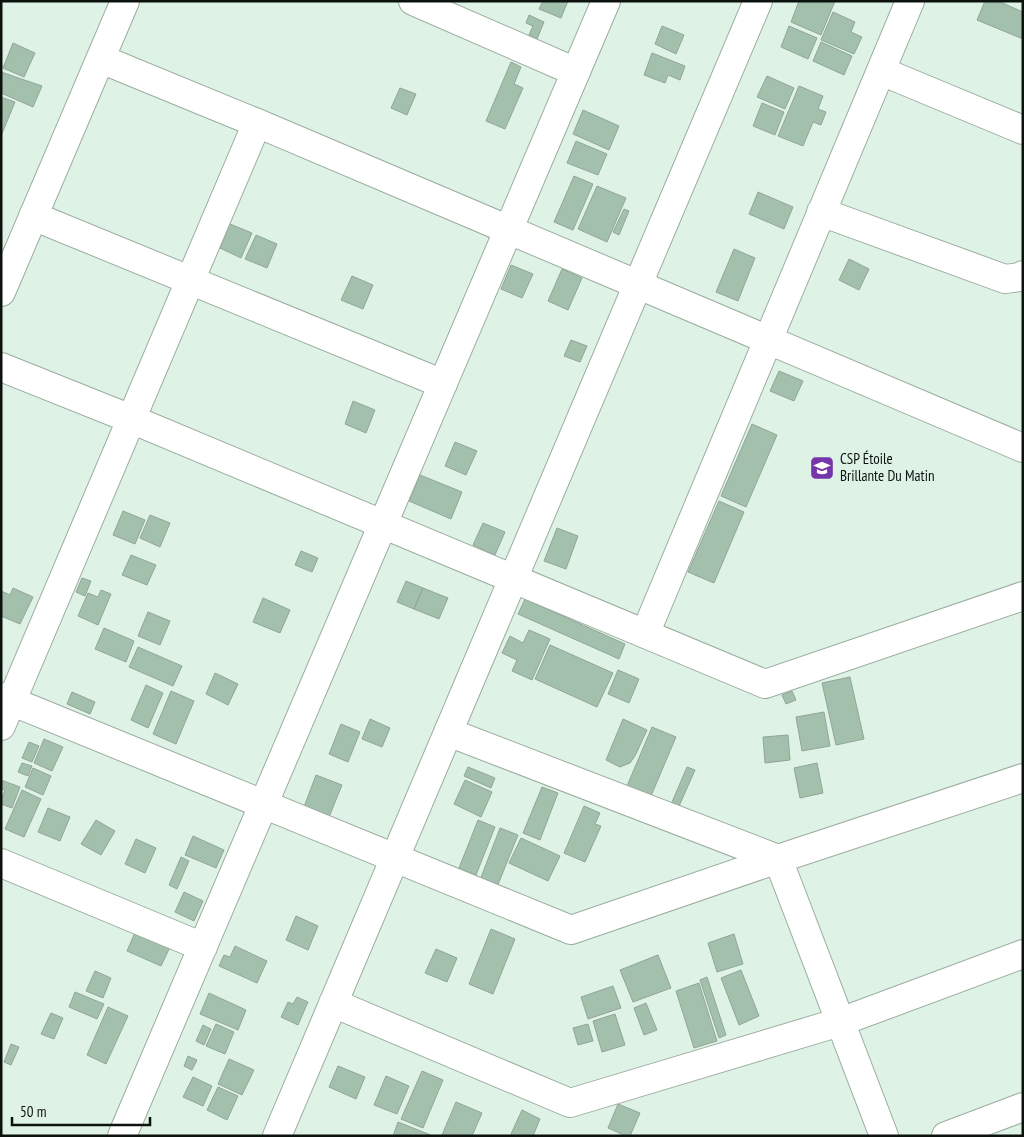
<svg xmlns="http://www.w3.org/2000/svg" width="1024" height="1137" viewBox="0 0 1024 1137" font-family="'PT Sans Narrow',sans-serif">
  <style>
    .building { fill: #a3c0ac; stroke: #92a598 }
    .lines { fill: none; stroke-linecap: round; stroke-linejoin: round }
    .minor-casing { stroke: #9bada0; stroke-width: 30 }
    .minor { stroke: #fff; stroke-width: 28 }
    .labels { text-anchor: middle; stroke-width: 5; stroke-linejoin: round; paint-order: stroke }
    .poi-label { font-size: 15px; fill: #0c130f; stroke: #def2e5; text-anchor: start }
  </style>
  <rect width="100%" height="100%" fill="#def2e5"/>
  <path class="building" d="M 543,1 L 568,1 L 561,18 L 539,9 Z
    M 799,1 L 835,1 L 821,35 L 791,22 Z
    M 985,1 L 998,1 L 1023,12 L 1023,39 L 977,20 Z
    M 833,12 L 855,22 L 851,32 L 862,37 L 854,54 L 821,40 Z
    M 529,15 L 544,22 L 537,39 L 529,35 L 533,26 L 526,23 Z
    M 662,26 L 684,35 L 676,54 L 655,44 Z
    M 789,26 L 817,38 L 808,59 L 781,47 Z
    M 821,42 L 852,56 L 844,75 L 813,61 Z
    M 13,43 L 35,53 L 24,77 L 3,68 Z
    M 652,53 L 685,66 L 680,80 L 668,75 L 665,83 L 644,75 Z
    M 511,62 L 521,67 L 514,84 L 523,88 L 505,129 L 486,121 Z
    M 1,72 L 42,86 L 33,107 L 1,93 Z
    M 767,76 L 794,88 L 785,109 L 757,97 Z
    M 799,86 L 823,96 L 818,109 L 826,112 L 821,125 L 813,122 L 803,146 L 778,136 Z
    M 400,88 L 416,94 L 407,115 L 391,108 Z
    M 1,97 L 15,102 L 1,136 Z
    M 762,103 L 784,112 L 775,135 L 753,126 Z
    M 583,110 L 619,126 L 609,150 L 573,134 Z
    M 576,141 L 607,154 L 598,175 L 567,163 Z
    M 574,176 L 593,184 L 573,230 L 554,222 Z
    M 597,186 L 626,198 L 607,242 L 578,229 Z
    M 758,192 L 793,207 L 784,229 L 749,214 Z
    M 624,209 L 629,211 L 619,235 L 613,232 Z
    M 230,224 L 252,233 L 241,258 L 220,248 Z
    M 256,235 L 277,244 L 267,268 L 245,259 Z
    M 734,249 L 755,258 L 738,301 L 716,292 Z
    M 849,259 L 869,269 L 859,290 L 839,280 Z
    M 511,265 L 533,274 L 522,298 L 501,289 Z
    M 562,269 L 582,278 L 568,310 L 548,301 Z
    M 352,276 L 373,285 L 363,309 L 341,300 Z
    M 571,340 L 587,346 L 580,362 L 564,356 Z
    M 779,371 L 803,381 L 794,401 L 770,391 Z
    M 353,401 L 375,410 L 366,433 L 345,424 Z
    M 752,424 L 777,435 L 746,507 L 721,496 Z
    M 455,442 L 477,451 L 466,475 L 445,466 Z
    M 420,475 L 462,492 L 451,519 L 409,501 Z
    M 719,501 L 744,512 L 714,583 L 688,572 Z
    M 123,511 L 145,520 L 135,544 L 113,535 Z
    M 150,515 L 170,523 L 160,547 L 140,538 Z
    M 483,523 L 505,532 L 495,555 L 473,545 Z
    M 557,528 L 578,536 L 566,569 L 544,561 Z
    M 301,551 L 318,558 L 312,572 L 295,565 Z
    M 131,555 L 156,565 L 147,585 L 122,575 Z
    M 82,578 L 91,581 L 85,596 L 76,592 Z
    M 406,581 L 423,588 L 414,609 L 397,602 Z
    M 13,588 L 33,597 L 20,624 L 1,616 L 1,591 L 10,595 Z
    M 423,588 L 448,598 L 439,619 L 414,609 Z
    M 101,590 L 111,594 L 98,625 L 78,616 L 88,593 L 98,597 Z
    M 263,598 L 290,610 L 280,633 L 253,622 Z
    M 525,599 L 625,644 L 619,659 L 518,614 Z
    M 148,612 L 170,621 L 160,645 L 138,636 Z
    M 104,628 L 134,641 L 126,662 L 95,649 Z
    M 529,630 L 550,639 L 532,680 L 512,671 L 517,660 L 502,653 L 510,636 L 523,643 Z
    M 550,645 L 613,673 L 597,707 L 535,679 Z
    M 138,647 L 182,666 L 173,686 L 129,667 Z
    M 618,670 L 639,679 L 629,703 L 608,694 Z
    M 215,673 L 238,684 L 228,705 L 206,694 Z
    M 850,677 L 864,739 L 836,745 L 822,683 Z
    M 146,685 L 163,693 L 148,728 L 131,720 Z
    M 171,691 L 194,701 L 176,744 L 153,734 Z
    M 792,691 L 796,700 L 786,704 L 782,695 Z
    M 72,692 L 95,702 L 90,714 L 67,704 Z
    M 824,712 L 830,746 L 802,751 L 796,717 Z
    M 370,719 L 390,728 L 382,747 L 362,739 Z
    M 623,719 L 647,730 L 635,756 L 630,763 L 620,767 L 606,760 Z
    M 341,724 L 360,732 L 348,762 L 329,754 Z
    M 652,727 L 676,737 L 651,796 L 627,786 Z
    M 788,735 L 790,760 L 765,763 L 763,737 Z
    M 44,739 L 63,747 L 52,771 L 34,763 Z
    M 29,742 L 39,746 L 32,762 L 22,758 Z
    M 22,763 L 32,766 L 28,776 L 18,772 Z
    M 817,763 L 823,793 L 800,798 L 794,768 Z
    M 468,767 L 495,778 L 491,788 L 464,776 Z
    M 687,767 L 695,770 L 676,813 L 669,809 Z
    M 33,768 L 51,776 L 43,795 L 25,787 Z
    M 316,775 L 342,785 L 329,817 L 304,807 Z
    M 1,780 L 20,787 L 12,808 L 1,804 L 1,801 L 5,790 L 1,789 Z
    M 465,780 L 492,792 L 481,817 L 454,804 Z
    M 542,787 L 558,793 L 540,840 L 523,833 Z
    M 22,790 L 41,799 L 24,837 L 5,829 Z
    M 584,806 L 600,813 L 595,824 L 601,826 L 585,862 L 564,853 Z
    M 48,808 L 70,817 L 60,841 L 38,832 Z
    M 96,820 L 115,831 L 101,855 L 81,844 Z
    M 478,820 L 495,827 L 476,875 L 459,868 Z
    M 500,828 L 518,835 L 497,887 L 480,880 Z
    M 193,836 L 224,850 L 216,868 L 185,855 Z
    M 521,838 L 560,856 L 548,881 L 509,863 Z
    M 136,839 L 156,848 L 145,873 L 125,864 Z
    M 181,857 L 189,861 L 177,889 L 169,885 Z
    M 184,892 L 203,901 L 194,921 L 175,912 Z
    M 296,916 L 318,926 L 308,950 L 286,940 Z
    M 491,929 L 515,939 L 493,994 L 469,984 Z
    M 136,930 L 171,945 L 161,966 L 127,951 Z
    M 734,934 L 743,964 L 717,972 L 708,943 Z
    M 235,946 L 267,961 L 257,983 L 219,966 L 224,955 L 230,957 Z
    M 436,949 L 457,958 L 447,982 L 425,973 Z
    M 658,955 L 671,988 L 633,1002 L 620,970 Z
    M 741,970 L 759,1016 L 739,1025 L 721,978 Z
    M 95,971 L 111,978 L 103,998 L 86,991 Z
    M 707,977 L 726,1035 L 719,1038 L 700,980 Z
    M 699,983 L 717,1041 L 694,1048 L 676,991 Z
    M 613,986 L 621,1008 L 588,1019 L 581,997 Z
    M 75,992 L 104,1004 L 97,1019 L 69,1007 Z
    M 209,993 L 246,1010 L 238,1030 L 200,1014 Z
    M 297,997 L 308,1002 L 298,1025 L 281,1017 L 288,1002 L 293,1004 Z
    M 646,1003 L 657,1030 L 644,1035 L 634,1008 Z
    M 108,1007 L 128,1016 L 106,1064 L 87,1055 Z
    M 51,1013 L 63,1018 L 54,1039 L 41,1034 Z
    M 615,1014 L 625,1045 L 602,1052 L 593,1021 Z
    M 216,1024 L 234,1032 L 225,1054 L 206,1046 Z
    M 588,1024 L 593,1041 L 578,1045 L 573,1028 Z
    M 203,1025 L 211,1029 L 204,1045 L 196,1041 Z
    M 11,1044 L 19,1047 L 11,1065 L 4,1062 Z
    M 188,1056 L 197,1060 L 192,1070 L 184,1066 Z
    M 229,1059 L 254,1070 L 242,1095 L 218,1084 Z
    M 338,1066 L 365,1077 L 356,1099 L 329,1087 Z
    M 422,1071 L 443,1080 L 423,1128 L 401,1119 Z
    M 386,1076 L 409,1086 L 397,1114 L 374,1105 Z
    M 193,1077 L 212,1086 L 203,1106 L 183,1097 Z
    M 218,1087 L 238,1096 L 227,1120 L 207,1110 Z
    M 456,1102 L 482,1113 L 472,1136 L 442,1135 Z
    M 618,1104 L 640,1113 L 630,1136 L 626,1136 L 608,1128 Z
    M 522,1110 L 540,1119 L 533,1136 L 515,1136 L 511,1134 Z
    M 398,1122 L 433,1136 L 393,1136 Z"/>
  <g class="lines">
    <defs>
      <path id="minor" d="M 413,1 L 576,72
        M 101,59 L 257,123 L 1023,448
        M 881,71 L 1023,130
        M 821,212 L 1005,279 L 1020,277 L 1023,275
        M 33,216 L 443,384
        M 1,292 L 125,1
        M 1,367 L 131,419 L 765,684 L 1023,596
        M 645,634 L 910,1
        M 1,697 L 571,930 L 778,859 L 1023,778
        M 1,726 L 257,123
        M 448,732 L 778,859 L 884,1136
        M 1,863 L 203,947
        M 333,1003 L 570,1103 L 840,1022 L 1023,954
        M 122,1136 L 606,1
        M 277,1136 L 758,1
        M 946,1136 L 1023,1107"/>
    </defs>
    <use href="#minor" class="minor-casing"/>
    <use href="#minor" class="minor"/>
  </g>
  <defs>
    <symbol id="school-square" viewBox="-11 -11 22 22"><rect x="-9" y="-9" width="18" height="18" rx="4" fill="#7536ab" stroke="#def2e5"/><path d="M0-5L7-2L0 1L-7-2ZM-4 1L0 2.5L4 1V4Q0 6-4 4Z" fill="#fff"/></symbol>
  </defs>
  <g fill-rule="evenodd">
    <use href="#school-square" x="808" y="454" width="28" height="28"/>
  </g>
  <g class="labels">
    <g class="poi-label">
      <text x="840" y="464">CSP Étoile<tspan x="840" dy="17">Brillante Du Matin</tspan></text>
    </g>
  </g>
  <rect width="1024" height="1137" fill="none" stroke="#0c130f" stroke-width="5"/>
  <path d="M12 1117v8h138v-8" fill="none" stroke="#0c130f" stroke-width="2.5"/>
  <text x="20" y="1117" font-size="15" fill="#0c130f" stroke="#def2e5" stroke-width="4" paint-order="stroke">50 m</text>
</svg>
